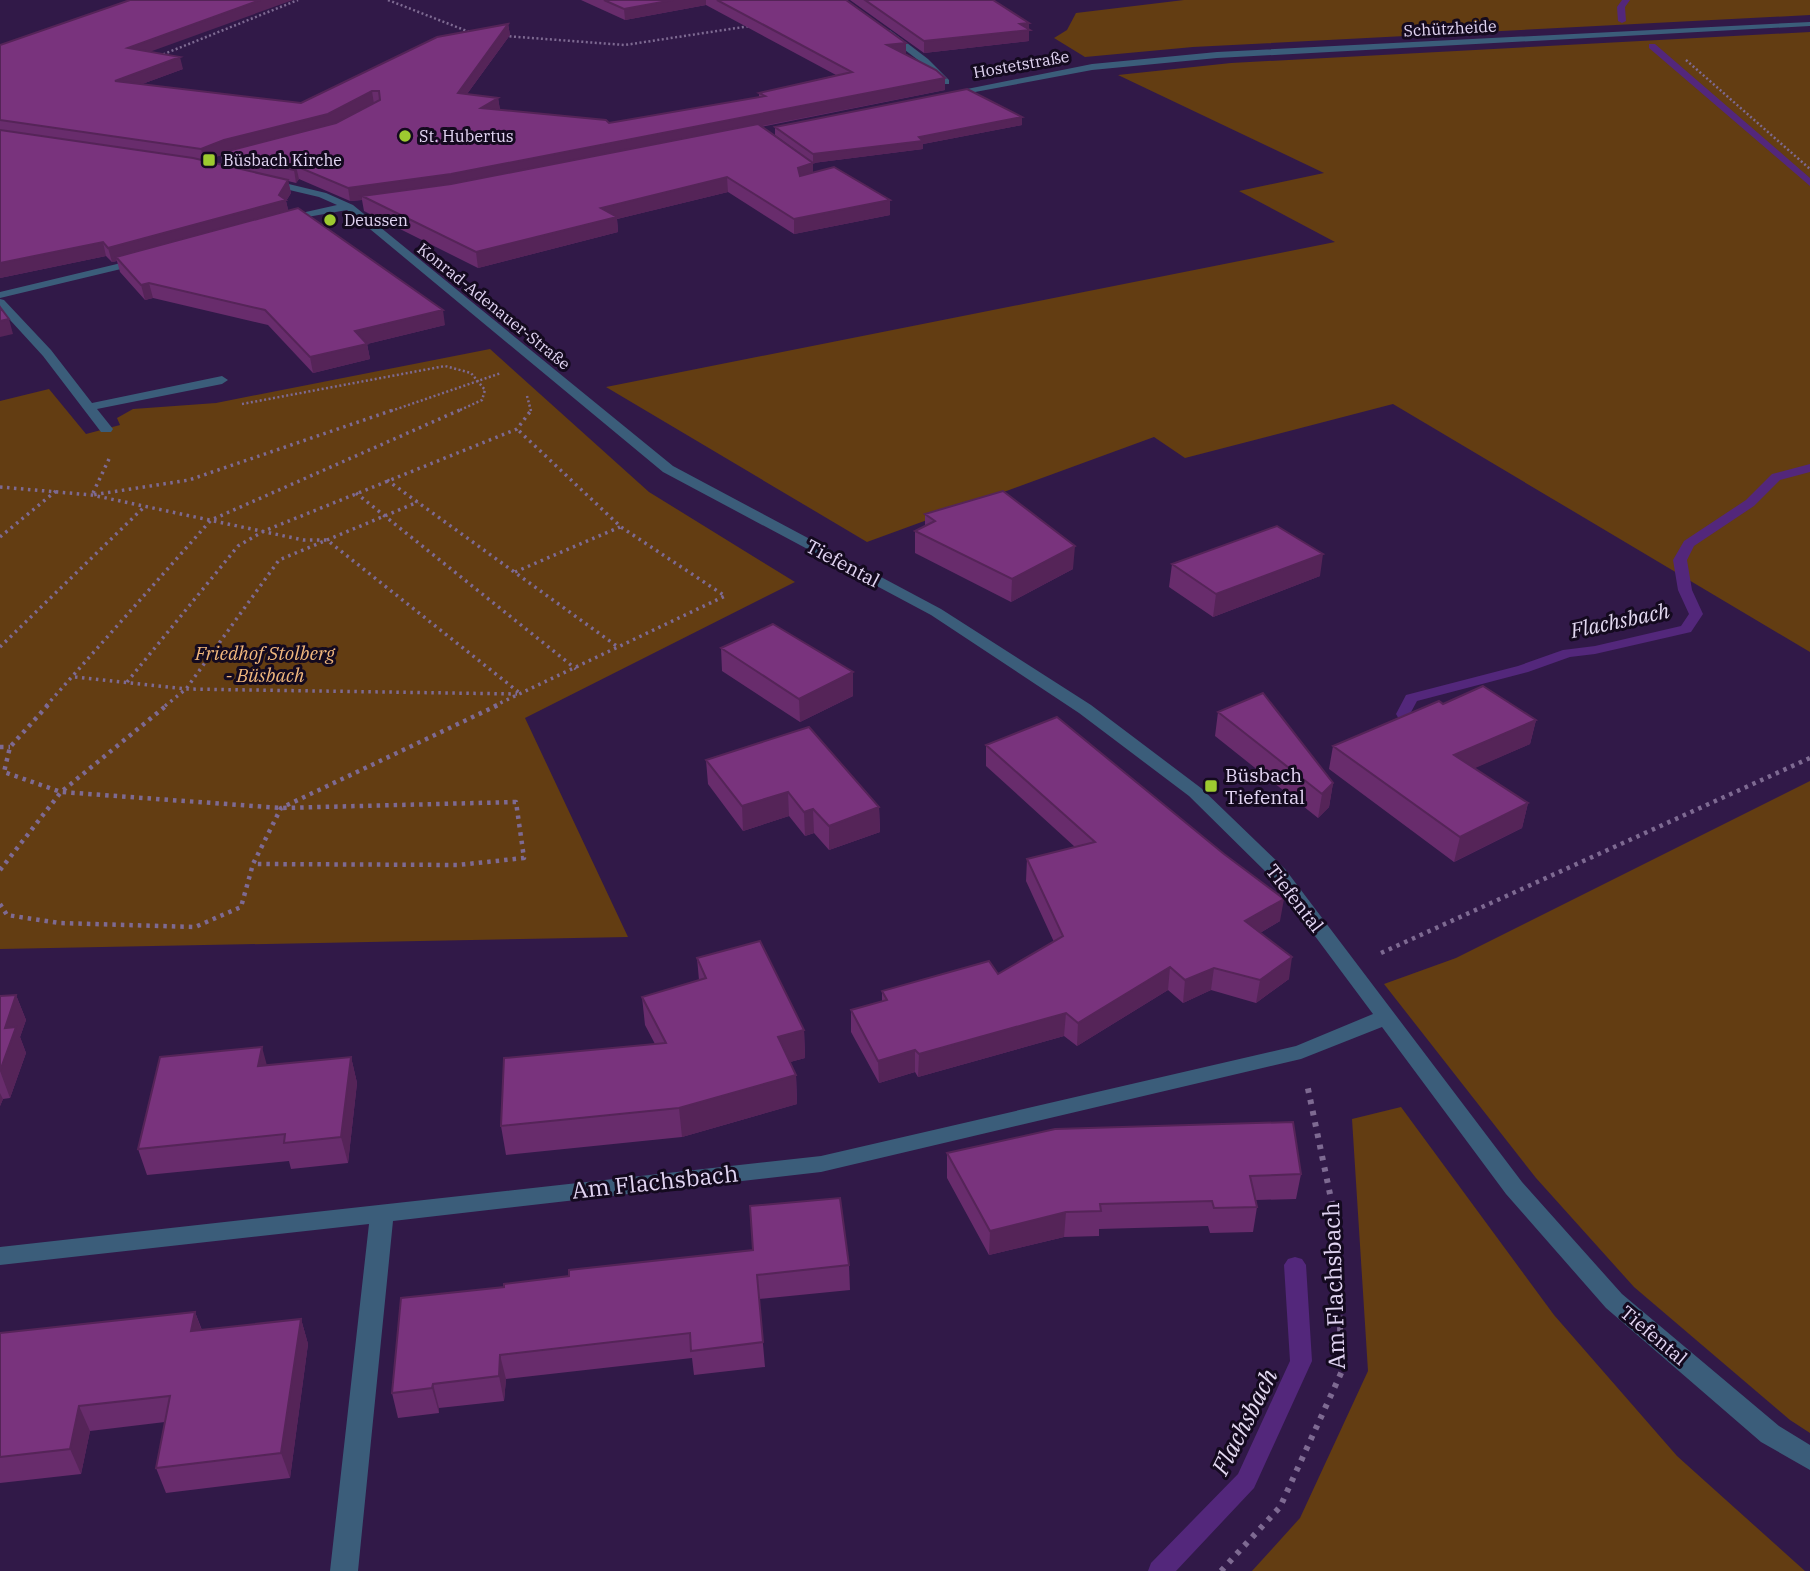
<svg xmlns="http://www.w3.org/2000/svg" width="1810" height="1571" viewBox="0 0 1810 1571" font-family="'IBM Plex Serif',serif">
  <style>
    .green { fill: #633d12 }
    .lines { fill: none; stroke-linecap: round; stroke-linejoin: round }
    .stream { fill: #53277b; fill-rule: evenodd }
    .path-far3 { stroke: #7e6a92; stroke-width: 2.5; stroke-dasharray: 2 2.5; stroke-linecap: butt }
    .path-far2 { stroke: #7e6a92; stroke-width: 3.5; stroke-dasharray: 2.5 4.5; stroke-linecap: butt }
    .path-far1 { stroke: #7e6a92; stroke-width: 4.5; stroke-dasharray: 3.5 5; stroke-linecap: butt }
    .path { stroke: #7e6a92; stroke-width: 6; stroke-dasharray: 4.5 7; stroke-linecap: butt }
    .minor { fill: #3b5d7a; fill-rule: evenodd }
    .wall { fill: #682c6c; fill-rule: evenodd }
    .shaded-wall { fill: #552458 }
    .building { fill: #79337d; stroke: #552458; stroke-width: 2 }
    .poi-dot { fill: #9dca30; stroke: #140a1f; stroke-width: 2.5 }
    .labels { text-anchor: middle; stroke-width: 6; stroke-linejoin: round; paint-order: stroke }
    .far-street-label { font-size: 16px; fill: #e2d5f3; stroke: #140a1f }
    .far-poi-label { font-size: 16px; fill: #e2d5f3; stroke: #140a1f; text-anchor: start }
    .street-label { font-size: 19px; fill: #e2d5f3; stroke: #140a1f }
    .park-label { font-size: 19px; font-style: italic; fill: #f1b77d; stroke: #140a1f }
    .poi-label { font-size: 19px; fill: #e2d5f3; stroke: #140a1f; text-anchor: start }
    .water-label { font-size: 21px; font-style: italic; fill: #e3d9f1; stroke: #140a1f }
    .near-street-label { font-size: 23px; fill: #e2d5f3; stroke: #140a1f }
    .near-water-label { font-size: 24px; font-style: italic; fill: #e3d9f1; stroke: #140a1f }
  </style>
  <rect width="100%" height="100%" fill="#311948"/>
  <path class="green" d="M 1184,0 L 1810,0 L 1810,15 L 1193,47 L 1085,57 L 1054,38 L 1067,30 L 1076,13 Z
    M 1810,32 L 1810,652 L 1393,404 L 1185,458 L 1154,437 L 867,542 L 606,387 L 1335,242 L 1239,191 L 1324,173 L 1118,75 L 1231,63 Z
    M 490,349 L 649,492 L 795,582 L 525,718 L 628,937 L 0,949 L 0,401 L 49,389 L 86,434 L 120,425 L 117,418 L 133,409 L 216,403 Z
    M 1810,781 L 1810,1433 L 1790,1420 L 1634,1287 L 1536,1178 L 1384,984 L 1456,958 Z
    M 1401,1107 L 1554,1315 L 1677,1456 L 1805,1571 L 1252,1571 L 1300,1518 L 1368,1371 L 1352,1119 Z"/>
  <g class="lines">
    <path class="stream" d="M 1622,0 L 1630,0 L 1625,7 L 1626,21 L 1622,23 L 1618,21 L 1617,7 Z
      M 1649,44 L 1655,44 L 1810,178 L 1810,186 L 1649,48 Z
      M 1810,464 L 1810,472 L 1780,480 L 1754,506 L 1694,546 L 1687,560 L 1692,590 L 1703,614 L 1691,632 L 1595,654 L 1570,657 L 1528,672 L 1417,701 L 1410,714 L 1421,732 L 1413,737 L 1408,735 L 1396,714 L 1406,695 L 1518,666 L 1563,650 L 1595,646 L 1681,626 L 1689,614 L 1678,590 L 1673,560 L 1684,541 L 1746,500 L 1772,474 Z
      M 1295,1257 L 1302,1259 L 1306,1265 L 1312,1361 L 1254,1488 L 1176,1571 L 1148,1571 L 1151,1563 L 1238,1474 L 1290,1361 L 1284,1265 L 1288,1259 Z"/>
    <path class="path-far3" d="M 388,0 L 472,33
      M 505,36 L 625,45 L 750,26
      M 159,56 L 298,0
      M 1686,60 L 1810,169
      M 527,396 L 531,411
      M 242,404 L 445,366 L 471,373 L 485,390 L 482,400 L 458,411
      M 391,411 L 501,373"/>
    <path class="path-far2" d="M 109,459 L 92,495 L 189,480 L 396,409
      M 387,480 L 618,647
      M 0,487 L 92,495 L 303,540 L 327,540 L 521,694
      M 356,493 L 576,669
      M 0,537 L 56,491
      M 515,572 L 620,527
      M 0,647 L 143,508
      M 75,677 L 186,689 L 517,694
      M 127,682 L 238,546 L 264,531 L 517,429 L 532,409
      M 46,706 L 211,520 L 462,409
      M 165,706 L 186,689 L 279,560 L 418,502
      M 494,706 L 725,596 L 621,527 L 517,429"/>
    <path class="path-far1" d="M 48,705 L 10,747 L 4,772 L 61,792 L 281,808 L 516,802 L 524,858 L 458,865 L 253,864
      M 0,747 L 10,747
      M 0,870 L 61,792 L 167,705
      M 0,904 L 7,915 L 59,923 L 195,927 L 241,907 L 253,864 L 281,808 L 498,705
      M 1381,953 L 1810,758"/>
    <path class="path" d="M 1221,1571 L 1280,1507 L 1342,1371 L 1335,1218 L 1307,1084"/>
    <path class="minor" d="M 1810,22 L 1810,26 L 1217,58 L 1092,70 L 932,100 L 927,97 L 1092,64 L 1217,52 Z
      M 884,30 L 890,30 L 928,59 L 949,80 L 949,84 L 943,84 L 922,63 L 884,34 Z
      M 268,179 L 326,193 L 353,205 L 673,466 L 941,609 L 1091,705 L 1201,788 L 1285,869 L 1522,1182 L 1622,1294 L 1779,1426 L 1810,1445 L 1810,1470 L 1761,1442 L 1606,1308 L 1506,1194 L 1382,1027 L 1301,1059 L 821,1172 L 393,1221 L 358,1571 L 330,1571 L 369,1224 L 0,1265 L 0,1247 L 821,1156 L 1296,1046 L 1373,1014 L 1271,877 L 1189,796 L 1079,713 L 931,615 L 663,472 L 347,210 L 279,222 L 279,218 L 337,205 L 319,197 L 264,184 L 263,182 Z
      M 142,258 L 148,261 L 146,263 L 0,298 L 0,292 Z
      M 0,299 L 4,300 L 51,350 L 92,403 L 222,376 L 228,380 L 222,384 L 97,409 L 113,429 L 111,432 L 101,432 L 43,356 L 0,309 Z"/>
  </g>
  <path class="wall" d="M 581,0 L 846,0 L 945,90 L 761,127 L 813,163 L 813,172 L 890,215 L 794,234 L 728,192 L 617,219 L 618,232 L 478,268 L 364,211 L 362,200 L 350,201 L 299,179 L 296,183 L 288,181 L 291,193 L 286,201 L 288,210 L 445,325 L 367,344 L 370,359 L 313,373 L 268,325 L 153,298 L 145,300 L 120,272 L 117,261 L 112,262 L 106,256 L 0,278 L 0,45 L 151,52 L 183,69 L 142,84 L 301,103 L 508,24 L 510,35 L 467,94 L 498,98 L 500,110 L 609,123 L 759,97 L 759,93 L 836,75 L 706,5 L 625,20 ZM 221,155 L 223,165 L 206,161 Z
    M 850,0 L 993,0 L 1029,23 L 1029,41 L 924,53 Z
    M 1022,125 L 923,144 L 923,149 L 813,163 L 775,135 L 775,127 Z
    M 925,514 L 1073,569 L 1011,602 L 915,553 L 915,531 L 925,526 Z
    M 1172,564 L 1320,576 L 1213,617 L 1169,587 Z
    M 721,648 L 853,696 L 800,722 L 722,671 Z
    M 1443,704 L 1536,720 L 1530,744 L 1474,768 L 1528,803 L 1522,828 L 1454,862 L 1329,769 L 1333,746 Z
    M 1218,712 L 1333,783 L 1329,807 L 1318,818 L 1215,736 Z
    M 986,745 L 1280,921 L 1260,933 L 1289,979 L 1256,1003 L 1211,990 L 1183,1003 L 1168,990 L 1077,1046 L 1064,1036 L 918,1077 L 915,1072 L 879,1083 L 851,1032 L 851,1010 L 882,1001 L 882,991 L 998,974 L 1054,942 L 1026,881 L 1027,859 L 1075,847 L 986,766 Z
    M 706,760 L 879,807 L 880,832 L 829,850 L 814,833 L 805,836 L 789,816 L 743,831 L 708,784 Z
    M 697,958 L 804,1030 L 805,1058 L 790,1062 L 796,1075 L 797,1104 L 682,1137 L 506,1155 L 501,1126 L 655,1044 L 645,1025 L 642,997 L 699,980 Z
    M 16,995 L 26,1020 L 20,1037 L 26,1053 L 10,1098 L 3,1099 L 0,1106 L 0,996 Z
    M 351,1057 L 357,1083 L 348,1163 L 291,1169 L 289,1161 L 147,1175 L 138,1149 L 267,1066 Z
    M 947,1153 L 1301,1174 L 1296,1199 L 1256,1200 L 1257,1207 L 1253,1232 L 1210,1233 L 1208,1226 L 1099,1229 L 1099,1236 L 1064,1237 L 989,1255 L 947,1178 Z
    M 849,1265 L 850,1290 L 759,1299 L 765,1367 L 694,1375 L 692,1358 L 506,1379 L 504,1401 L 439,1408 L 439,1413 L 398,1418 L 392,1393 L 504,1287 L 569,1276 Z
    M 195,1312 L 202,1330 L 301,1319 L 308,1344 L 290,1478 L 166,1493 L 156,1468 L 165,1422 L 90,1431 L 81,1474 L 0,1483 L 0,1333 Z"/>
  <path class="shaded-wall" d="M 260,0 L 293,0 L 130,59 L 128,48 Z
    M 673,0 L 706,0 L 706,5 L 625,20 L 624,9 Z
    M 1029,23 L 1029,41 L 924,53 L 924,41 Z
    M 508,24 L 510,35 L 459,105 L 458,93 Z
    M 906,43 L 906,54 L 887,45 Z
    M 180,57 L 183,69 L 118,93 L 115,81 Z
    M 945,78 L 945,90 L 453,187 L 362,196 L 362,200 L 350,201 L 348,188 Z
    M 372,91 L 374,104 L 330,127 L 220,153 L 221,155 L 204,162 L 201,149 L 224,140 Z
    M 498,98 L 500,110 L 481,108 Z
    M 1022,117 L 1022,125 L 923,144 L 923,149 L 813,163 L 813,154 L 919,137 Z
    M 813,163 L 813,178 L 799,182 L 798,168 Z
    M 296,166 L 299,179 L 296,183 L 294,170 Z
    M 727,177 L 728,192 L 617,219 L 618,232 L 478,268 L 476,252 L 601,208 Z
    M 288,180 L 291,193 L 286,201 L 289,213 L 116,257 L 117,261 L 112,262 L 108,248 L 279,195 Z
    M 890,200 L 890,215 L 794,234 L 794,219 Z
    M 103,242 L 106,256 L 0,278 L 0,263 Z
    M 149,283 L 153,298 L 145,300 L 141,285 Z
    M 443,310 L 445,325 L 367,344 L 370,359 L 313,373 L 310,357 L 355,331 Z
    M 9,319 L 13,334 L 0,337 L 0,321 Z
    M 1075,546 L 1073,569 L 1011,602 L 1012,579 Z
    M 1323,554 L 1320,576 L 1213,617 L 1216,594 Z
    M 853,672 L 853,696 L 800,722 L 799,699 Z
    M 1536,720 L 1530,744 L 1448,780 L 1454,755 Z
    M 1333,783 L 1329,807 L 1318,818 L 1322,794 Z
    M 788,792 L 789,816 L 743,831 L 742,806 Z
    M 1528,803 L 1522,828 L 1454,862 L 1460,837 Z
    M 879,807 L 880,832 L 829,850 L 829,826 Z
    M 813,809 L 814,833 L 805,836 L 804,812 Z
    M 1284,899 L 1280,921 L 1241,944 L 1245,921 Z
    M 1292,957 L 1289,979 L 1256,1003 L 1260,980 Z
    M 1170,967 L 1168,990 L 1077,1046 L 1078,1023 Z
    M 1214,968 L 1211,990 L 1183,1003 L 1185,980 Z
    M 16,995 L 26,1020 L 20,1037 L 26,1053 L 10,1098 L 0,1071 L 5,1028 Z
    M 1066,1013 L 1064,1036 L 918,1077 L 919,1054 Z
    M 804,1030 L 805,1058 L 779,1065 L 778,1037 Z
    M 262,1047 L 269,1073 L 258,1066 Z
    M 915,1050 L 915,1072 L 879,1083 L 878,1061 Z
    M 351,1057 L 357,1083 L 348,1163 L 341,1137 Z
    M 796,1075 L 797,1104 L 682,1137 L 679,1108 Z
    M 0,1093 L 3,1099 L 0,1106 Z
    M 1066,1212 L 1064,1237 L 989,1255 L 990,1231 Z
    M 195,1312 L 204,1337 L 191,1331 Z
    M 301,1319 L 308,1344 L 290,1478 L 281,1453 Z
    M 500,1355 L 506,1379 L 504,1401 L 499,1376 Z
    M 433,1384 L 439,1408 L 439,1413 L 432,1388 Z
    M 79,1406 L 90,1431 L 81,1474 L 70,1449 Z"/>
  <path class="building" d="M 130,0 L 260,0 L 128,48 L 180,57 L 115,81 L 301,103 L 437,37 L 508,24 L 458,93 L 498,98 L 481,108 L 606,120 L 609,123 L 765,96 L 759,93 L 852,72 L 717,0 L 846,0 L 906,43 L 887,45 L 936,70 L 945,78 L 451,174 L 348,188 L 296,166 L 294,170 L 220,153 L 336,123 L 380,100 L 379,91 L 372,91 L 328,114 L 224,140 L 201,149 L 0,120 L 0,45 Z
    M 604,0 L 673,0 L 624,9 Z
    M 865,0 L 993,0 L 1029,23 L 1020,24 L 1030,30 L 924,41 Z
    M 967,89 L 1022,117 L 919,137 L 923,141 L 813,154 L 775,127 Z
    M 758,124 L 813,163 L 798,168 L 800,176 L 834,167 L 890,200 L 794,219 L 727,177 L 601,208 L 617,217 L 476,252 L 362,196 L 451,184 Z
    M 0,130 L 193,158 L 288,180 L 279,195 L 286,200 L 108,248 L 103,242 L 0,263 Z
    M 298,208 L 443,310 L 355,331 L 367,344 L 310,357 L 265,310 L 149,283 L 141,285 L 116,257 Z
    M 0,307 L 9,319 L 0,321 Z
    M 1003,491 L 1075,546 L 1012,579 L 915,531 L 935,521 L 925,514 Z
    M 1277,526 L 1323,554 L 1216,594 L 1172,564 Z
    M 773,624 L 853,672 L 799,699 L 721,648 Z
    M 1483,686 L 1536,720 L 1454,755 L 1528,803 L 1460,837 L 1333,746 L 1439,701 L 1443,704 Z
    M 1263,693 L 1333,783 L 1322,794 L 1218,712 Z
    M 1057,717 L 1224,854 L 1284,899 L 1245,921 L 1292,957 L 1260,980 L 1214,968 L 1185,980 L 1170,967 L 1078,1023 L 1066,1013 L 919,1054 L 915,1050 L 878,1061 L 851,1010 L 887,1000 L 882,991 L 989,961 L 998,974 L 1063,936 L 1027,859 L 1095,842 L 986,745 Z
    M 809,727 L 879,807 L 829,826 L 813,809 L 804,812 L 788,792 L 742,806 L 706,760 Z
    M 760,941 L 804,1030 L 778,1037 L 796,1075 L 679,1108 L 501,1126 L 504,1058 L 666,1043 L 642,997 L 706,978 L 697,958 Z
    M 16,995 L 5,1028 L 16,1027 L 0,1071 L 0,996 Z
    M 262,1047 L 258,1066 L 351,1057 L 341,1137 L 284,1143 L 285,1134 L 138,1149 L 160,1057 Z
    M 1293,1122 L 1301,1174 L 1250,1176 L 1257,1207 L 1214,1208 L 1212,1201 L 1100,1204 L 1101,1211 L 1066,1212 L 990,1231 L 947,1153 L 1055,1129 Z
    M 840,1198 L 849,1265 L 757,1275 L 763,1342 L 691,1351 L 690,1333 L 500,1355 L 499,1376 L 433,1384 L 432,1388 L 392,1393 L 401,1298 L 504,1287 L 504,1284 L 569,1276 L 569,1270 L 753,1250 L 750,1206 Z
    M 195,1312 L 191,1331 L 301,1319 L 281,1453 L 156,1468 L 170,1396 L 79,1406 L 70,1449 L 0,1457 L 0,1333 Z"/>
  <g class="poi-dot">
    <circle cx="405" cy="136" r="7"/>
    <rect x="202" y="153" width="14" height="14" rx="3.5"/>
    <circle cx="330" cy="220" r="7"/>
    <rect x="1204" y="779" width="14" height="14" rx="3.5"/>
  </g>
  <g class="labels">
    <g class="far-street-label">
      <text transform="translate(1450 28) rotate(-3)" y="6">Schützheide</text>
      <text transform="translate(1021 64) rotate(-10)" y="6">Hostetstraße</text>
      <text transform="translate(494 306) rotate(39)" y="6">Konrad-Adenauer-Straße</text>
    </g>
    <g class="far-poi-label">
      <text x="419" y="142">St. Hubertus</text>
      <text x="223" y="166">Büsbach Kirche</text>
      <text x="344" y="226">Deussen</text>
    </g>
    <g class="street-label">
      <text transform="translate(843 563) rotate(28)" y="7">Tiefental</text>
      <text transform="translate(1295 898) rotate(52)" y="7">Tiefental</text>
      <text transform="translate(1654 1335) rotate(40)" y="7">Tiefental</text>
    </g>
    <g class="park-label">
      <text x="265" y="660">Friedhof Stolberg<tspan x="265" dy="22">- Büsbach</tspan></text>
    </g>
    <g class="poi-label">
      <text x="1225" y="782">Büsbach<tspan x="1225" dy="22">Tiefental</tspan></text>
    </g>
    <g class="water-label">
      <text transform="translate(1620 621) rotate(-12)" y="7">Flachsbach</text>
    </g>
    <g class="near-street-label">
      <text transform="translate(655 1182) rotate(-6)" y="8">Am Flachsbach</text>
      <text transform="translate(1334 1286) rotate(-92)" y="8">Am Flachsbach</text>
    </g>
    <g class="near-water-label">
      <text transform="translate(1245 1422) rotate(-63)" y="8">Flachsbach</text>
    </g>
  </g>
</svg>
